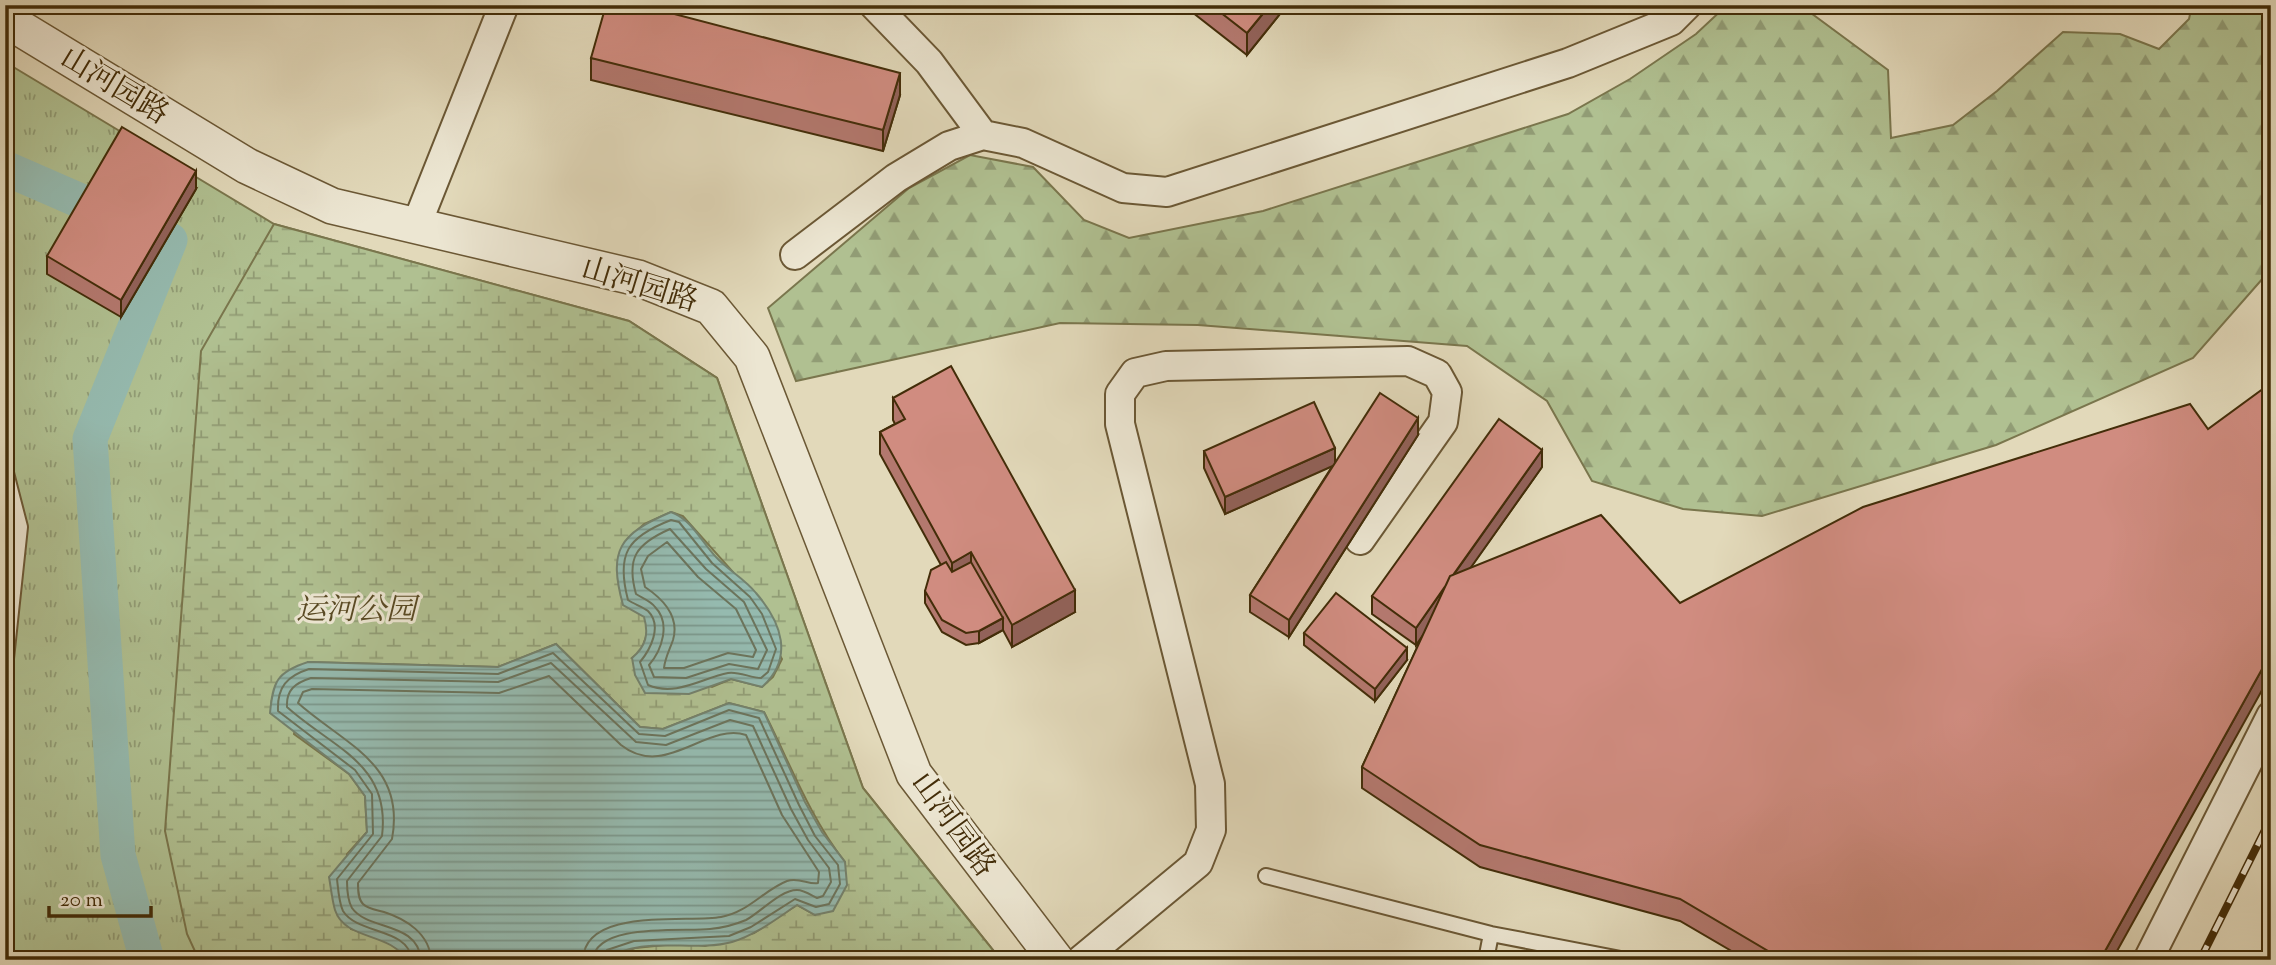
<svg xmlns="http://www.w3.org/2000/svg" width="2276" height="965" viewBox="0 0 2276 965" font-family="'Sorts Mill Goudy','Noto Serif SC',serif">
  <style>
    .grass { fill: url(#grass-tufts); stroke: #7a764d; stroke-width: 2 }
    .forest { fill: url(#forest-firs); stroke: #7a764d; stroke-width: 2 }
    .wetland { fill: url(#wetland-marsh); stroke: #7a764d; stroke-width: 2; fill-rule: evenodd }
    .water { fill: url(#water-rules); stroke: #74826d; stroke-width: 2 }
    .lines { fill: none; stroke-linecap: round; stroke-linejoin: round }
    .shore { stroke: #6c745c; stroke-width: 2 }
    .canal { stroke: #95baaf; stroke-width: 35 }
    .service-casing { stroke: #6b5835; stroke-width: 18 }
    .minor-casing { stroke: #6b5835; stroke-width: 32 }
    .tertiary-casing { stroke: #6b5835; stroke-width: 38 }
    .service { stroke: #ece6d2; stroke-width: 14 }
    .minor { stroke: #ece6d2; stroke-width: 28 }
    .tertiary { stroke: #ece6d2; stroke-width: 35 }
    .rail-casing { stroke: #432d09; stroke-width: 8 }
    .rail { stroke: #ece6d2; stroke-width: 5; stroke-dasharray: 16; stroke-linecap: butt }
    .wall { fill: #b3786e; stroke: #432d09; stroke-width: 2 }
    .shaded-wall { fill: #92625a; stroke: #432d09; stroke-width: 2 }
    .building { fill: #d08c80; stroke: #432d09; stroke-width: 2 }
    .labels { text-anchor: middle; stroke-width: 6; stroke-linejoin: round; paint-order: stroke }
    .street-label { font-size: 30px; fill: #432d09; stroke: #ece6d2 }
    .park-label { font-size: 30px; font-style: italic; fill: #594a24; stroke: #ece6d2 }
  </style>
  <defs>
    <pattern id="grass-tufts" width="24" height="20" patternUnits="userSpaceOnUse" patternTransform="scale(1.75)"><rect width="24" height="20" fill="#b0c091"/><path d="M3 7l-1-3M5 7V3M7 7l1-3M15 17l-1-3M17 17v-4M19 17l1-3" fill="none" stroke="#919c75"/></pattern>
    <pattern id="forest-firs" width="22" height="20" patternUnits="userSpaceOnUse" patternTransform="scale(1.75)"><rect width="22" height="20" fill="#b0c091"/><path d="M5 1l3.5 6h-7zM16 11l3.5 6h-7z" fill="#919c75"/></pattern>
    <pattern id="wetland-marsh" width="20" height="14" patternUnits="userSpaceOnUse" patternTransform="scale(1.75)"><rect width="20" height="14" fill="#b0c091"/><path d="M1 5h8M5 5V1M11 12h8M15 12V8" fill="none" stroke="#919c75"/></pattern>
    <pattern id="water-rules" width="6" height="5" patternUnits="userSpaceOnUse" patternTransform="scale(1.75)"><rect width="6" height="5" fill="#95baaf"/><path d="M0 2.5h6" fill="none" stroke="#7b988d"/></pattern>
  </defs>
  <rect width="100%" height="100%" fill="#e2d9ba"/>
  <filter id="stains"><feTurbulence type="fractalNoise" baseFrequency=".00286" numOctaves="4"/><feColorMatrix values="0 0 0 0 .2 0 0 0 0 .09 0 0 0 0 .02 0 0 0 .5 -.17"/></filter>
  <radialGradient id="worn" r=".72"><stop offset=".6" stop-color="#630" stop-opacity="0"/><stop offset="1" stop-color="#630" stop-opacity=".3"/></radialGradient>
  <path class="grass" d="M 5,62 L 274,224 L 629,321 L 717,378 L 863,788 L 1001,960 L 5,960 Z"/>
  <path class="forest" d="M 1727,5 L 1800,5 L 1888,70 L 1891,138 L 1953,125 L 1997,91 L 2063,32 L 2120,34 L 2159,49 L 2189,19 L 2192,5 L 2271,5 L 2271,269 L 2193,358 L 1996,445 L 1762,516 L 1683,509 L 1592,481 L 1547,401 L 1467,346 L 1198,325 L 1060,323 L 796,381 L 768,308 L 909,188 L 970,155 L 1033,167 L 1084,220 L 1129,238 L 1263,211 L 1568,114 L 1630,79 L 1696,34 Z"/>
  <path class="wetland" d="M 274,224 L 629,321 L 717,378 L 863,788 L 1001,960 L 605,960 L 635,948 L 685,943 L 705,946 L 754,933 L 797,905 L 815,915 L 845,862 C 809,816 790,763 764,712 L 729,703 L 663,729 L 640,727 L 556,644 L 498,667 L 308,662 L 294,734 L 349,774 L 365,796 L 367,832 L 347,854 L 351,929 C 370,935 396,941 406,960 L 199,960 L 187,934 L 165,831 L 201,351 ZM 671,512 L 683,516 L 733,572 L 782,659 L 773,677 L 762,687 L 731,679 L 712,687 L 632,658 L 641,651 L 648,631 L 627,540 L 644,524 Z"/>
  <path class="water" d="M 671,512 C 691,519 701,541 716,557 C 728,570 745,579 756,593 C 782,623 794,658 762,687 L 731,679 L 689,694 L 645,693 L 635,675 L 632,658 C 646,646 649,634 644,617 L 623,605 C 608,550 619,534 671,512 Z
    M 556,644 L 640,727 L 663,729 L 729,703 L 764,712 L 805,802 L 822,832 L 845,862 L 847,885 L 833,911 L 815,915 L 797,905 C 776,919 756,935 732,942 C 692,953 642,934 605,960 L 406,960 C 391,932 345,941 335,910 C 332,900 331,888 329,877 L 367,832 L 365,796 L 349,774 L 270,713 C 273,681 277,672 308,662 L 498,667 Z"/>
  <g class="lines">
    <path class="shore" d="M 671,520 L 679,522 L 712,563 L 750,597 L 762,614 L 776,649 L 768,672 L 761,678 C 751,678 738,671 728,673 C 702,678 676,697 648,685 L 640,662 C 650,650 663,626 648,611 C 643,607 634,604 628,600 C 616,554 627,537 671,520 Z
      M 670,529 L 706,569 L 744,602 L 767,650 L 758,669 L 729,664 L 686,678 L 654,677 L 649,665 C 662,650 671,623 655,607 C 651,601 642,598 636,594 C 626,558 636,544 670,529 Z
      M 667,542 L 698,577 L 736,609 L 756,650 L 753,657 L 728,653 L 684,668 L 664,668 C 665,658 670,649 673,640 C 680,616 663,599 645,587 L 641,569 L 648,556 Z
      M 412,960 C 408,927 358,935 343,911 C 339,903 338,888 337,879 L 373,834 L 372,794 L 355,770 L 278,711 C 277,687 287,676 309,669 L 498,674 L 553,653 L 639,734 L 665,736 L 729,710 L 759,718 L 799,805 L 815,836 L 838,865 L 840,884 L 829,904 L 816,907 L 795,899 L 751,927 L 729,936 L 634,941 L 607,950 L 602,960
      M 421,960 C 418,921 368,931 352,908 C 348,901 347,889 347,881 L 382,836 C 391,763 332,748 287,707 C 286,690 295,683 311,678 L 498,682 L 551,663 L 636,742 L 666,745 L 730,720 L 753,726 L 791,809 L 808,840 L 829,868 L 831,882 L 823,896 L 817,898 C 811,895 804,890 797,890 C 780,890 761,912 746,920 C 734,925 723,928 710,929 C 685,932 595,922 593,960
      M 431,960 C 430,934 406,919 384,912 C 377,910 368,909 363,904 C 358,899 358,890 358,883 L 392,839 C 406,764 344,744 298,703 L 303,692 L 312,689 L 499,693 L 549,676 L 621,745 C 665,780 706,722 746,735 L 782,815 L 819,872 L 818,883 C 809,885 799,877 787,881 C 764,890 747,913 721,917 C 687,923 584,907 583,960"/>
    <path class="canal" d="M 5,168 L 170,240 L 90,439 L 118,855 L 147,960"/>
    <defs>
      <path id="service" d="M 5,469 L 20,527 L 5,668
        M 1266,876 L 1491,934 L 1626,960
        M 5,951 L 7,960
        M 1486,960 L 1491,934"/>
      <path id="minor" d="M 874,5 L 929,62 L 983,135
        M 416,226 L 504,5
        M 795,255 L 896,178 L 949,146 L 983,135 L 1023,143 L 1123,188 L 1167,192 L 1568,63 L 1671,21 L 1687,5
        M 1081,960 L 1198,863 L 1211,830 L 1210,784 L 1120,424 L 1120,394 L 1135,373 L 1166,366 L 1408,361 L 1437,374 L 1447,392 L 1443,422 L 1360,540
        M 2148,960 L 2271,716"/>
      <path id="tertiary" d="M 5,19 L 247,166 L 332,206 L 638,278 L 711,307 L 752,357 L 914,774 L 1056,960"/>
    </defs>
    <use href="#service" class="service-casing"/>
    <use href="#minor" class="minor-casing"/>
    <use href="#tertiary" class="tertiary-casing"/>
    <use href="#service" class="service"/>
    <use href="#minor" class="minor"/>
    <use href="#tertiary" class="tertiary"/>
    <defs>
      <path id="rail" d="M 2200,960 L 2271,818"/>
    </defs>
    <use href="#rail" class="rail-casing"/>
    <use href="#rail" class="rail"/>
  </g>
  <path class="wall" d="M 403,5 L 419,5 L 417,10 Z
    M 1183,5 L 1284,5 L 1284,9 L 1247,55 Z
    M 591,58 L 900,95 L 883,151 L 591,80 Z
    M 196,189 L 121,317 L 47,274 L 47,256 Z
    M 893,398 L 1075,612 L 1012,647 L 1003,630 L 979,643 L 966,645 L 942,632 L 925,603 L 925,591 L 941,565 L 880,454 L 880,432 L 895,424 L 893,420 Z
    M 1418,435 L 1289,637 L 1250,612 L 1250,595 L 1333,465 L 1225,514 L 1204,468 L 1204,451 L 1335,463 Z
    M 1542,467 L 1470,568 L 1680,603 L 2112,960 L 1747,960 L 1680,921 L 1480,867 L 1362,788 L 1362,767 L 1423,635 L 1416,645 L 1372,614 L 1372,596 Z
    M 1304,633 L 1407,660 L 1375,701 L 1304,645 Z"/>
  <path class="shaded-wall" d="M 1270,5 L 1284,5 L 1284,9 L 1247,55 L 1247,33 Z
    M 900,73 L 900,95 L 883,151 L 883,130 Z
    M 196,171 L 196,189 L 121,317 L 121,300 Z
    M 1418,418 L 1418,435 L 1289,637 L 1289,620 Z
    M 1335,448 L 1335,465 L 1225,514 L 1225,497 Z
    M 1542,450 L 1542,467 L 1416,645 L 1416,628 Z
    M 971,552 L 971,574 L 952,584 L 952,563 Z
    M 1075,590 L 1075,612 L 1012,647 L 1012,625 Z
    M 1003,618 L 1003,630 L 979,643 L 979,631 Z
    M 1407,648 L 1407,660 L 1375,701 L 1375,689 Z
    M 2271,653 L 2271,674 L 2112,960 L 2100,960 Z"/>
  <path class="building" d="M 606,5 L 640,5 L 900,73 L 883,130 L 591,58 Z
    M 1211,5 L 1270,5 L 1247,33 Z
    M 122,127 L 196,171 L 121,300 L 47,256 Z
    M 951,366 L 1075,590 L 1012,625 L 971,552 L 952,563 L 880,432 L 905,419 L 893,398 Z
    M 2271,383 L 2271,653 L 2100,960 L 1797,960 L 1775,955 L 1680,899 L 1480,845 L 1362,767 L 1450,576 L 1601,515 L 1680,603 L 1863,507 L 2190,404 L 2208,429 Z
    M 1380,393 L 1418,418 L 1289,620 L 1250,595 Z
    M 1314,402 L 1335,448 L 1225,497 L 1204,451 Z
    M 1499,419 L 1542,450 L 1453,575 L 1450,576 L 1446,585 L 1416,628 L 1372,596 Z
    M 946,562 L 952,572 L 971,562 L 1003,618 L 979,631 L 966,633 L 942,620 L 925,591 L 931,570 Z
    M 1336,593 L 1407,648 L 1375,689 L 1304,633 Z"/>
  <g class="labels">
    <g class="street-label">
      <text transform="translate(115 85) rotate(31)" y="10">山河园路</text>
      <text transform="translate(640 284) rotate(17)" y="10">山河园路</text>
      <text transform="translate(954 824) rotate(54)" y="10">山河园路</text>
    </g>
    <g class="park-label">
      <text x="356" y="619">运河公园</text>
    </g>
  </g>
  <rect width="2276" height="965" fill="none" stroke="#e2d9ba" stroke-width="28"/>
  <rect x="7" y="7" width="2262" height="951" fill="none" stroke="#432d09" stroke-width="3.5"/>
  <rect x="14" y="14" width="2248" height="937" fill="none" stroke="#432d09" stroke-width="2"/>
  <path d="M49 906v10h102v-10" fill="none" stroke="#432d09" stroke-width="3.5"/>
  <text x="60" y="906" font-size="21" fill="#432d09" stroke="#ece6d2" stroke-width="5" paint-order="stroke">20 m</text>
  <rect width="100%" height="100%" filter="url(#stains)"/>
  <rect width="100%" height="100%" fill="url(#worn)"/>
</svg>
